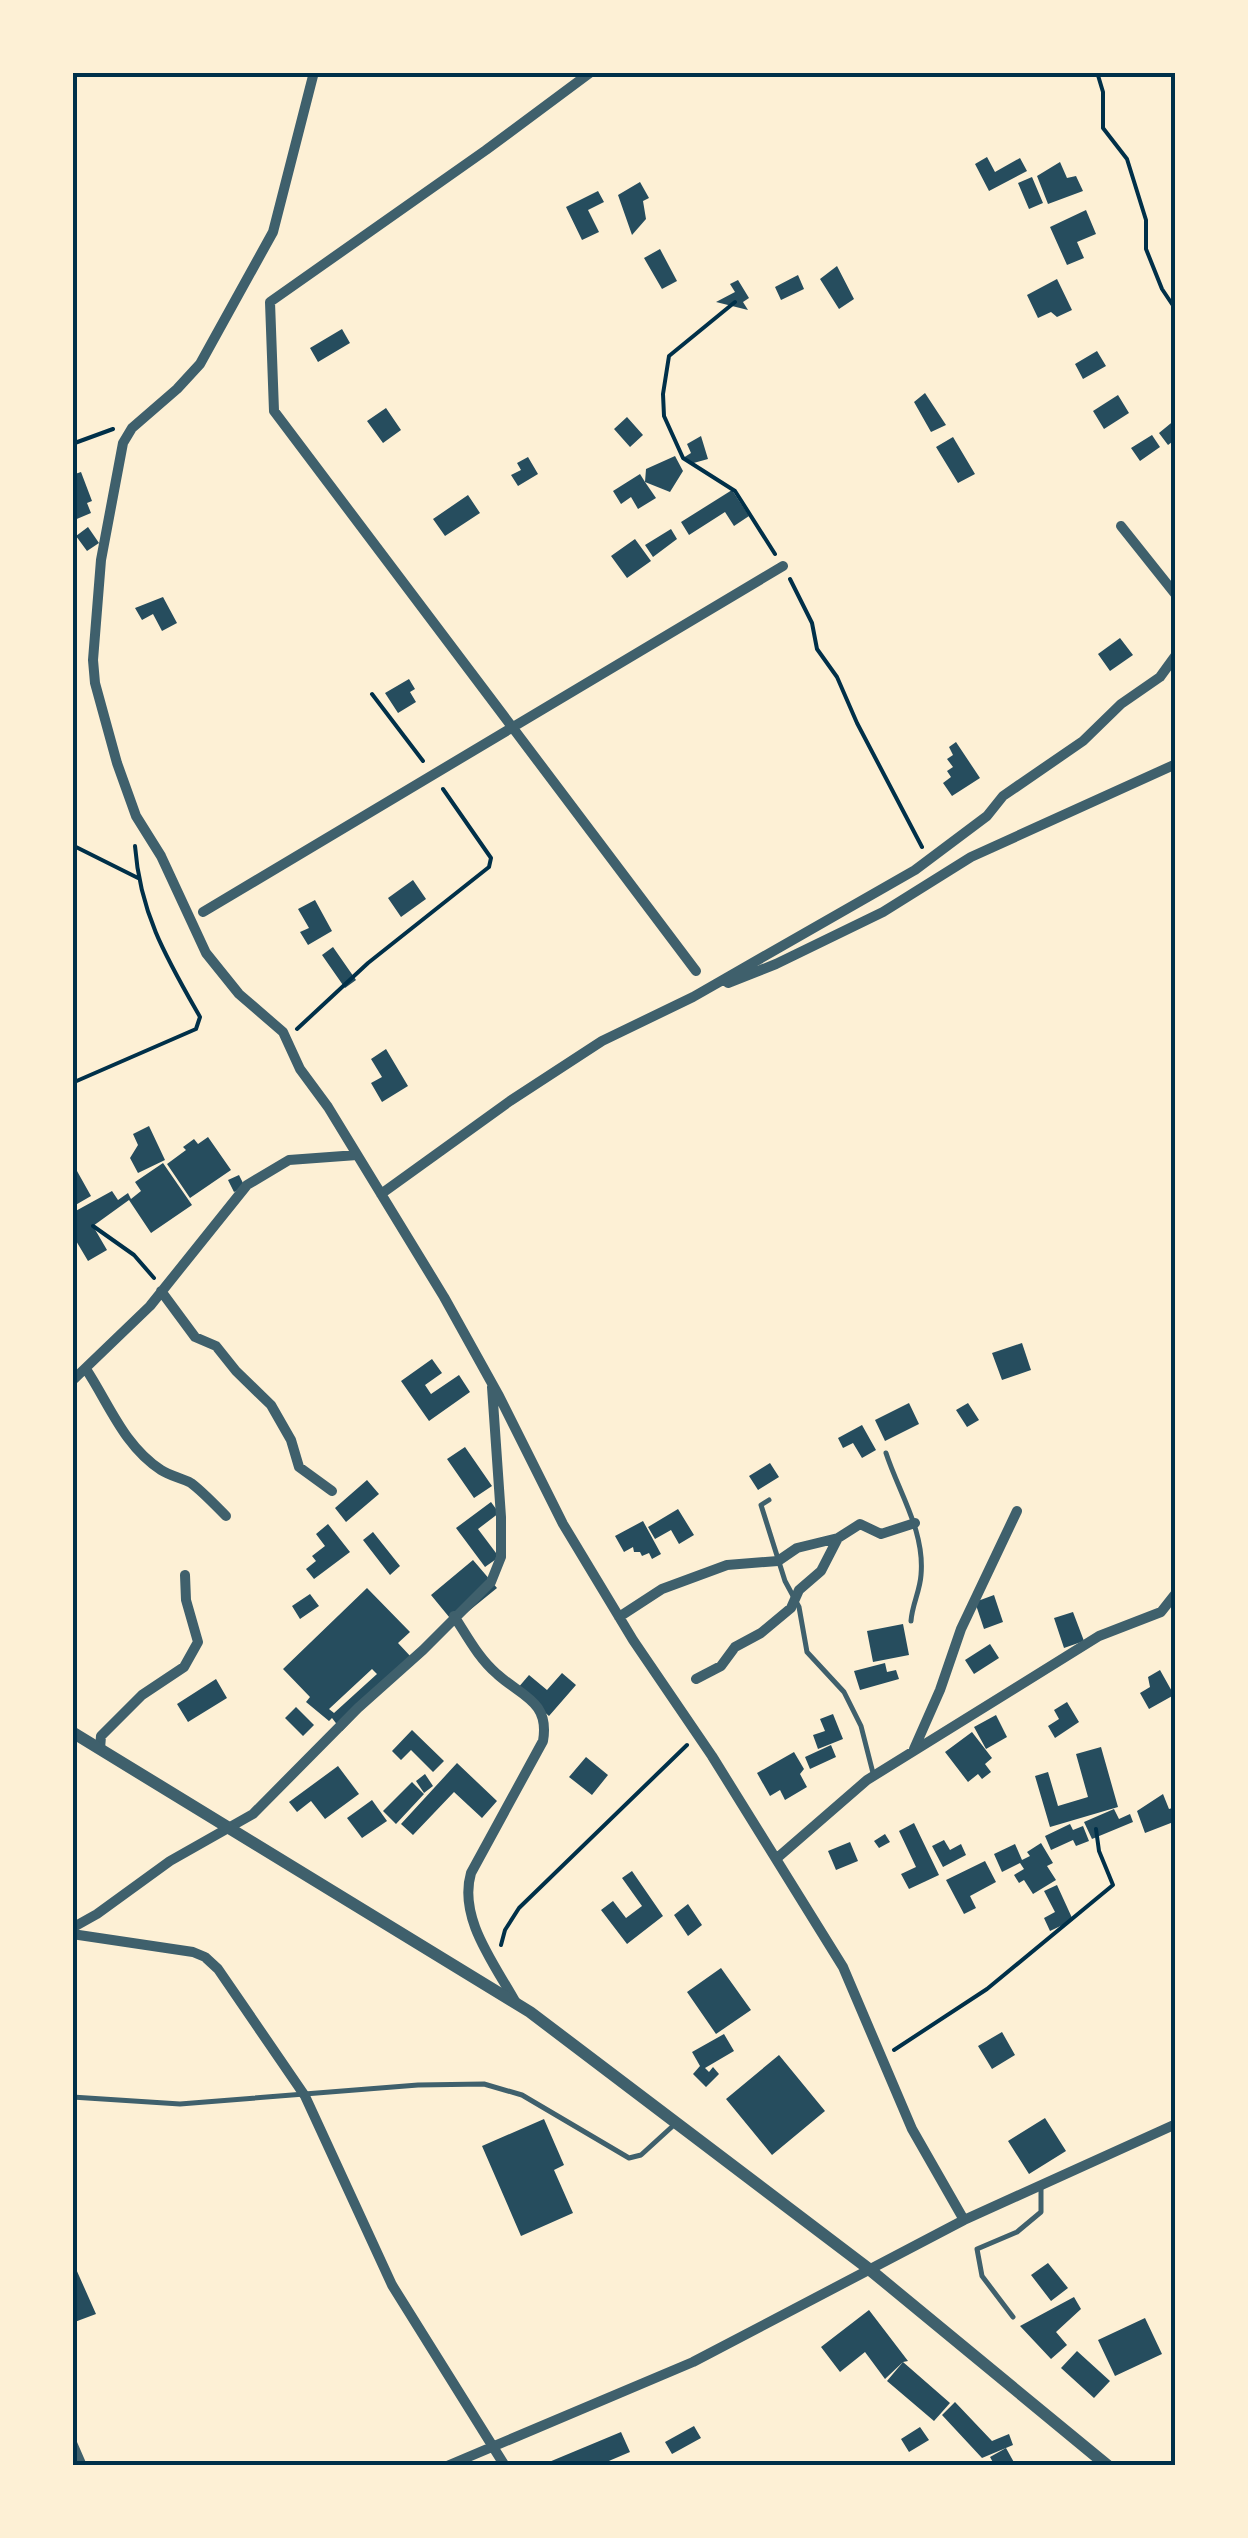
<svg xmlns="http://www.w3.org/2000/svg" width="1248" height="2538" viewBox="0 0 1248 2538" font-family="Signika,sans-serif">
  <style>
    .building { fill: #264d5e; fill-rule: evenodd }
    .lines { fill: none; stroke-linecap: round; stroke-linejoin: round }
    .path { stroke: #003049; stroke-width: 4 }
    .service { stroke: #3f606c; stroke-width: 5 }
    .minor { stroke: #3f606c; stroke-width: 10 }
    .tertiary { stroke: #3f606c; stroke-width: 12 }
    .neatline { fill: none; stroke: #003049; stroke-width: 4 }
  </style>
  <rect width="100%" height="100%" fill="#fdf0d5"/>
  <path class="building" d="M 987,157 L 995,172 L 1020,158 L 1027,171 L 989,191 L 975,164 Z
    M 1060,162 L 1067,178 L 1076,176 L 1083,191 L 1048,204 L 1037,176 Z
    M 1032,177 L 1043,203 L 1029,209 L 1018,183 Z
    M 640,182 L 649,198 L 643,201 L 646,219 L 632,235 L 618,195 Z
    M 598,191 L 604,202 L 588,210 L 599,232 L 582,240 L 566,207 Z
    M 1086,210 L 1096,234 L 1077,242 L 1084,258 L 1067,265 L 1050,227 Z
    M 660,249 L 677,281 L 662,289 L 644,258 Z
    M 837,266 L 854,299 L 839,309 L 820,279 Z
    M 798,275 L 804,289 L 781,300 L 775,287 Z
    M 1057,279 L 1072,310 L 1057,317 L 1051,312 L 1038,318 L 1027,295 Z
    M 738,280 L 749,298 L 743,302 L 748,310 L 716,302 L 735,292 L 730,284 Z
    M 342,329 L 350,343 L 318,362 L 310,348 Z
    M 1097,351 L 1106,366 L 1083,379 L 1075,364 Z
    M 925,393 L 946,425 L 931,432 L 914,402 Z
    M 1118,395 L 1129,413 L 1104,429 L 1093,411 Z
    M 386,408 L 401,430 L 383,443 L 367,421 Z
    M 627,417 L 643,435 L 630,447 L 614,429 Z
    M 1176,419 L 1176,439 L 1168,445 L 1159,433 Z
    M 1152,435 L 1160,447 L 1140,461 L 1131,448 Z
    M 701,436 L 708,459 L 690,464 L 683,458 L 691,453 L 687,444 Z
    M 953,437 L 975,474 L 958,483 L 936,447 Z
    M 675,456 L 683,471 L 670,492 L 645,482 L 656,498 L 638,509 L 631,497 L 621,504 L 613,491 L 640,474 L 645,482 L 646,469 Z
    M 528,457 L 538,474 L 518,486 L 511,475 L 521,470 L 517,463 Z
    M 81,472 L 92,501 L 87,503 L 91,513 L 72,521 L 72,475 Z
    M 732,490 L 749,516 L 734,526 L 725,512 L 689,535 L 681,522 Z
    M 468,495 L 480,513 L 445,536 L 433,519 Z
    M 88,527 L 99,543 L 87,551 L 76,536 Z
    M 671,529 L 677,539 L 653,557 L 645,545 Z
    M 635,539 L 651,561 L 627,578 L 611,556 Z
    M 163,597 L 177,623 L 162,631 L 153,614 L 142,620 L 135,608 Z
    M 1120,638 L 1133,655 L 1110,671 L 1098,654 Z
    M 409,679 L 415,689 L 410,692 L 416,702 L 398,713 L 385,693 Z
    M 956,742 L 980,778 L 952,796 L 943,783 L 951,777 L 947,771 L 953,767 L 947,759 L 953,755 L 949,747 Z
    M 413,880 L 426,899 L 401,917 L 388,898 Z
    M 315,900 L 332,931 L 308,945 L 300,932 L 309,928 L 298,909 Z
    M 333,947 L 356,980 L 345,988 L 322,955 Z
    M 386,1049 L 408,1086 L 382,1102 L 371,1083 L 382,1077 L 371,1059 Z
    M 149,1126 L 165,1160 L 138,1173 L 130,1158 L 138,1145 L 133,1134 Z
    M 208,1137 L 231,1170 L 190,1198 L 167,1164 L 186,1150 L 183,1147 L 194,1139 L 198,1144 Z
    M 163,1163 L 192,1205 L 151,1233 L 129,1200 L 93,1226 L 107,1250 L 88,1261 L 72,1234 L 72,1213 L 112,1191 L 118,1200 L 128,1193 L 131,1199 L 141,1191 L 135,1182 Z
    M 77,1171 L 91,1196 L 72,1207 L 72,1174 Z
    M 239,1175 L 245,1187 L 234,1192 L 228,1180 Z
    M 1022,1343 L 1031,1370 L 1002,1380 L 992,1353 Z
    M 432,1359 L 442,1373 L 425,1385 L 431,1394 L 459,1375 L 470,1392 L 429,1421 L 401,1381 Z
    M 909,1403 L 919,1424 L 885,1441 L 875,1420 Z
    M 968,1403 L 979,1420 L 967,1427 L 956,1410 Z
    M 862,1425 L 876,1450 L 862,1458 L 853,1443 L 843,1448 L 838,1438 Z
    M 465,1447 L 492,1486 L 474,1498 L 447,1459 Z
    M 770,1463 L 779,1477 L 758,1490 L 749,1476 Z
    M 367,1480 L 379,1494 L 346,1522 L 335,1508 Z
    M 491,1502 L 499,1513 L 478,1529 L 499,1557 L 485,1567 L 456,1528 Z
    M 678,1509 L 694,1535 L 679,1544 L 671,1530 L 655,1539 L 648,1527 Z
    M 643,1521 L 661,1554 L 652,1559 L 649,1553 L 642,1556 L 640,1552 L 634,1552 L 633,1547 L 624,1552 L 615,1536 Z
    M 328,1524 L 350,1552 L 314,1579 L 306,1569 L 316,1561 L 312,1556 L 325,1546 L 316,1534 Z
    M 373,1532 L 400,1566 L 390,1575 L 363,1540 Z
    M 473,1560 L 497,1588 L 454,1623 L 431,1595 Z
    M 367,1588 L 410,1632 L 398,1643 L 412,1658 L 342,1731 L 332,1718 L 329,1721 L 306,1702 L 310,1697 L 283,1669 ZM 372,1669 L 377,1674 L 334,1713 L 329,1709 Z
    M 310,1594 L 319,1606 L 300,1619 L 292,1606 Z
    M 994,1595 L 1003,1622 L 984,1629 L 975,1602 Z
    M 1073,1612 L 1084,1641 L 1064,1648 L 1054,1618 Z
    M 903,1624 L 909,1655 L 873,1662 L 867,1631 Z
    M 990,1644 L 999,1658 L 974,1674 L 965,1660 Z
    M 885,1663 L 887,1672 L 896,1670 L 899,1679 L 860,1690 L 854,1671 Z
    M 1160,1670 L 1174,1695 L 1149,1709 L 1140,1693 L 1150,1687 L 1148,1677 Z
    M 562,1673 L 576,1685 L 549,1716 L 517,1689 L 529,1675 L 547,1690 Z
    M 216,1679 L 227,1698 L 188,1722 L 177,1704 Z
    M 1067,1702 L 1079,1722 L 1055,1738 L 1048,1726 L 1059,1719 L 1054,1710 Z
    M 296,1707 L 314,1725 L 303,1736 L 285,1718 Z
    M 833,1714 L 843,1739 L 818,1749 L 813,1735 L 825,1731 L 820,1719 Z
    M 996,1715 L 1007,1737 L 986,1749 L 974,1727 Z
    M 412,1730 L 444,1761 L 433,1772 L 411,1750 L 401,1760 L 392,1751 Z
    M 972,1732 L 992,1758 L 985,1764 L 991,1772 L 982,1779 L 978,1774 L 968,1782 L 945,1752 Z
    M 831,1745 L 836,1757 L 810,1769 L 805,1757 Z
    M 1101,1747 L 1118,1807 L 1050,1827 L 1035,1776 L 1048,1772 L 1058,1806 L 1088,1797 L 1076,1754 Z
    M 794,1752 L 804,1769 L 800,1774 L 807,1787 L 785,1800 L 780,1790 L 770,1796 L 757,1773 Z
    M 586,1757 L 608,1775 L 592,1795 L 569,1777 Z
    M 457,1763 L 497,1801 L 482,1818 L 454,1792 L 413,1835 L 401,1824 Z
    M 338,1766 L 359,1794 L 325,1819 L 311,1801 L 297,1812 L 289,1802 Z
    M 425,1774 L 433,1786 L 424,1793 L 416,1781 Z
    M 412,1782 L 424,1794 L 396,1824 L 383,1811 Z
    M 1163,1794 L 1169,1809 L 1176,1807 L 1176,1821 L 1145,1833 L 1137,1811 Z
    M 372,1800 L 387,1821 L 362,1838 L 347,1818 Z
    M 1114,1809 L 1119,1819 L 1130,1814 L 1133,1822 L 1092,1839 L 1084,1822 Z
    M 914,1823 L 939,1875 L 909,1889 L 901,1874 L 916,1867 L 899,1831 Z
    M 1070,1824 L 1073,1830 L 1083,1826 L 1089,1841 L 1076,1846 L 1073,1840 L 1051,1850 L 1045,1836 Z
    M 885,1834 L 890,1842 L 879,1848 L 874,1841 Z
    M 944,1840 L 950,1850 L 961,1844 L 966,1855 L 943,1867 L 932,1846 Z
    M 850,1842 L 858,1861 L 836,1870 L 828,1851 Z
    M 1041,1843 L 1053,1863 L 1047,1866 L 1056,1880 L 1033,1894 L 1024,1880 L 1019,1883 L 1014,1875 L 1024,1869 L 1020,1863 L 1002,1872 L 994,1854 L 1015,1844 L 1022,1860 L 1030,1856 L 1027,1852 Z
    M 985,1861 L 996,1882 L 970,1896 L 976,1908 L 964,1914 L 946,1880 Z
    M 632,1871 L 663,1916 L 627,1944 L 601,1910 L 613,1901 L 626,1918 L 642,1906 L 622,1878 Z
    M 1057,1885 L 1073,1920 L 1050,1931 L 1044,1918 L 1055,1912 L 1044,1891 Z
    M 688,1904 L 702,1925 L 688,1936 L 674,1915 Z
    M 721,1968 L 751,2010 L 716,2034 L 687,1992 Z
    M 1002,2032 L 1015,2055 L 992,2069 L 978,2046 Z
    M 724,2034 L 734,2051 L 705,2068 L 709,2072 L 713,2067 L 719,2074 L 706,2087 L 693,2074 L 700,2066 L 692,2052 Z
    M 779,2055 L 825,2111 L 772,2155 L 726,2099 Z
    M 1045,2118 L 1066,2151 L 1029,2174 L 1008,2141 Z
    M 544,2119 L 564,2165 L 554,2170 L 573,2213 L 521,2236 L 482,2146 Z
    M 72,2260 L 96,2314 L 72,2323 Z
    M 1048,2263 L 1068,2288 L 1051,2301 L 1031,2275 Z
    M 1074,2297 L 1081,2309 L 1056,2332 L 1067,2345 L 1051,2359 L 1020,2326 Z
    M 869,2310 L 908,2361 L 903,2362 L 950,2403 L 934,2421 L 887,2381 L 903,2362 L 885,2379 L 865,2352 L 840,2372 L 821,2347 Z
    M 1145,2318 L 1162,2354 L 1115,2376 L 1098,2340 Z
    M 1077,2351 L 1110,2381 L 1094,2398 L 1061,2368 Z
    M 955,2402 L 992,2441 L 1009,2434 L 1013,2445 L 982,2458 L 942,2415 Z
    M 694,2426 L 701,2438 L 672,2454 L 665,2442 Z
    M 920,2427 L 929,2440 L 909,2452 L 901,2439 Z
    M 621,2432 L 630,2452 L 597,2466 L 550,2466 L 549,2462 Z
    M 1006,2448 L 1016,2466 L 995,2466 L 990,2457 Z"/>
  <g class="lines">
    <path class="path" d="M 1097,72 L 1103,92 L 1103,128 L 1127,159 L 1146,220 L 1146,249 L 1162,289 L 1176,310
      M 735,302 L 669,356 L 663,394 L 664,416 L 683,458 L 735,491 L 775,554
      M 72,444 L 113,429
      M 790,579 L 812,623 L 817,649 L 837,677 L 857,723 L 922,847
      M 372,694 L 423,761
      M 72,845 L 138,878
      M 297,1029 L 368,963 L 489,867 L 491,858 L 443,789
      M 72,1083 L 196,1029 L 200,1017 C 167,959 140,914 135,846
      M 93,1226 L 134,1255 L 154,1278
      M 501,1945 L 505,1930 L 519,1908 L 687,1745
      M 894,2050 L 987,1989 L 1113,1885 L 1099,1851 L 1096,1829"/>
    <path class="service" d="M 886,1453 C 899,1493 925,1531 921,1575 C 920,1591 912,1605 911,1621
      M 769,1500 L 761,1505 L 785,1581 L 799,1607 L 807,1652 L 844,1692 L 861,1726 L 873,1773
      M 72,2097 L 180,2104 L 418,2085 L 484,2084 L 522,2095 L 629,2158 L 641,2155 L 675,2124
      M 1013,2317 L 982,2276 L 977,2249 L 1017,2232 L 1041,2212 L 1041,2185"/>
    <path class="minor" d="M 314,72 L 273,232 L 200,364 L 177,389 L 132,428 L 123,443 L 101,560 L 93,660 L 95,683 L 117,763 L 136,816 L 161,856 L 206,953 L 239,994 L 283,1032 L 300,1069 L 328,1107 L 444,1297 L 499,1396 L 563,1524 L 633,1640 L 712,1756 L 843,1967 L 912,2129 L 964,2220
      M 591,72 L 486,150 L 270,302 L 274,411 L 696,971
      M 1121,526 L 1176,595
      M 203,912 L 783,566
      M 728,983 L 776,964 L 883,912 L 971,857 L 1176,764
      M 381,1194 L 510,1101 L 602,1041 L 693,997 L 915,870 L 987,816 L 1003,796 L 1083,741 L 1121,704 L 1160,677 L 1176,655
      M 161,1291 L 195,1337 L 216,1346 L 236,1371 L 271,1405 L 291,1440 L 299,1467 L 332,1491
      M 86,1369 C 109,1404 124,1446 161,1470 C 170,1476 182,1478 191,1483 C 203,1492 215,1505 226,1516
      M 72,1381 L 150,1306 L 247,1185 L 289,1160 L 357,1155
      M 454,1616 C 467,1636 479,1659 497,1674 C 521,1696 550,1701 543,1741 L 471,1873 C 458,1918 494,1963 516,2003
      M 619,1617 L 662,1589 L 727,1565 L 778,1561 L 797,1548 L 838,1538
      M 696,1679 L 721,1666 L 735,1647 L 761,1633 L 791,1608 L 799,1590 L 821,1571 L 838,1538 L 860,1524 L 881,1534 L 915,1523
      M 100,1749 L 101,1736 L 142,1695 L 184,1667 L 198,1642 L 186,1600 L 185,1575
      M 914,1749 L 940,1690 L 961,1629 L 1017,1511
      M 776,1859 L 867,1780 L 1099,1636 L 1161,1612 L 1176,1593
      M 72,1928 L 97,1914 L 170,1861 L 253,1814 L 358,1708 L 423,1650 L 491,1582 L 501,1557 L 501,1517 L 492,1387
      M 72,1934 L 193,1952 L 205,1957 L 218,1969 L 305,2096 L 392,2285 L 505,2466
      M 72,2443 L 82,2466
      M 447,2466 L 693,2362 L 964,2220 L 1176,2124"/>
    <path class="tertiary" d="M 72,1732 L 530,2012 L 869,2269 L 1108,2466"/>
  </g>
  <rect width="1248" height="2538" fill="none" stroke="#fdf0d5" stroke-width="150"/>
  <rect x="75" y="75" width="1098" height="2388" class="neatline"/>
</svg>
